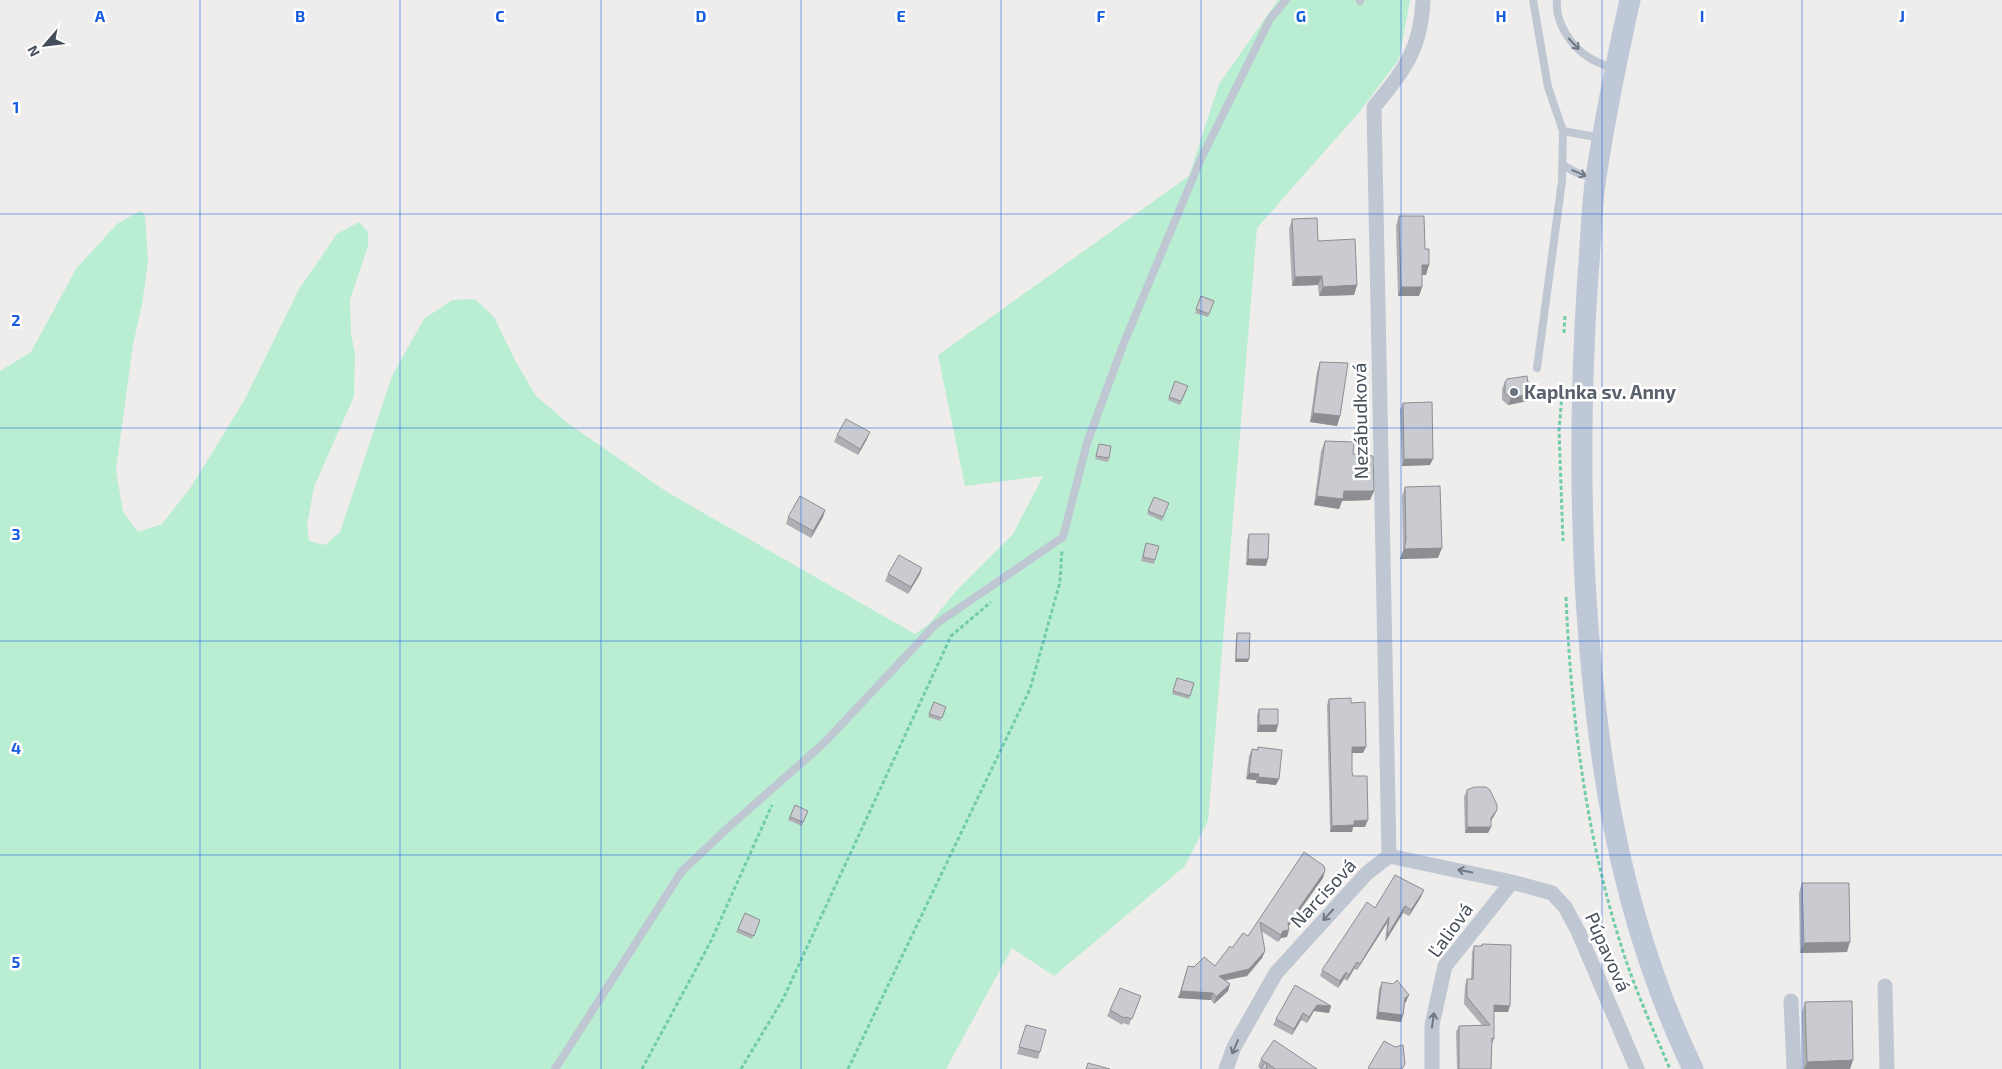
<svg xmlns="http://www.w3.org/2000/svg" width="2002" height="1069" viewBox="0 0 2002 1069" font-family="'Exo 2',sans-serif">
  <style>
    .green { fill: #b9eed3 }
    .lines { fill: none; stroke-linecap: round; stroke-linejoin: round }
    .path { stroke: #71cca8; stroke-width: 3; stroke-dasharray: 4 2.5; stroke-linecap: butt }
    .service { stroke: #bfc7d2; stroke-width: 8 }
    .minor { stroke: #bfc7d2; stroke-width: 15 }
    .secondary { stroke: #bec8d6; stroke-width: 21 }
    .wall { fill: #adafb4 }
    .shaded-wall { fill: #8d8e92 }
    .building { fill: #c9cbd1; stroke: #8d8e92 }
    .oneway { stroke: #707884 }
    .grid { fill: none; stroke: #175cdf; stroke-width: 1; stroke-opacity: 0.55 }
    .worship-dot { fill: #6b7280; stroke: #fff; stroke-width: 2 }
    .labels { text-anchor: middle; stroke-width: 5; stroke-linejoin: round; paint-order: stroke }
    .worship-label { font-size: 19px; font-weight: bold; fill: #5b616d; stroke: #fff; text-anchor: start }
    .street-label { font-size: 19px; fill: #454e5a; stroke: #fff }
    .grid-label { font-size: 16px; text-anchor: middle; font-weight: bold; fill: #175cdf; stroke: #fff; stroke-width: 5; stroke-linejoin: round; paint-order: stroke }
  </style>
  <rect width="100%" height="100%" fill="#efecec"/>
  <path class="green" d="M 1278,0 L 1410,0 L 1399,59 L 1361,110 L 1257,228 L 1208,821 L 1184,867 L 1054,976 L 1012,948 L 946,1069 L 0,1069 L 0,371 L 31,352 L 76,269 L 117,224 L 140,211 L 145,215 L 148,262 L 142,304 L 133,345 L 116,470 L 123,512 L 138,532 L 162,524 L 191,487 L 244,401 L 299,289 L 337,234 L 359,222 L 368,232 L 368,246 L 350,300 L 351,333 L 355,355 L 354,396 L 314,487 L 307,526 L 309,541 L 325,545 L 340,532 L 392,376 L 424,319 L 452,300 L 475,299 L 494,317 L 516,362 L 536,396 L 569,424 L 667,492 L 915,634 L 929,624 L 957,590 L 1013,534 L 1043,476 L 965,486 L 938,355 L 1189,176 L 1219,84 Z"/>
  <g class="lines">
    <path class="path" d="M 1564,333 L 1565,315
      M 1529,393 L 1563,390
      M 1562,395 L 1559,430 L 1563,541
      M 1566,597 C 1571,713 1585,830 1620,942 C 1633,985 1652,1027 1670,1069
      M 642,1069 L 711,941 L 772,805
      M 741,1069 L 783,999 L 951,636 L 991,602
      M 848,1069 L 1030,689 L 1060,582 L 1062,550"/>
    <path class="service" d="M 1533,0 L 1548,87 L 1563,131 L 1601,138
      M 1557,0 C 1555,22 1570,45 1588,57 C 1595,62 1605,65 1613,69
      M 1360,1 L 1360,0
      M 1563,165 L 1577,173 L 1595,179
      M 1537,368 L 1562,181 L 1563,131
      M 555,1069 L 682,871 L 731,825 L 823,744 L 936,624 L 1063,537 L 1087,443 L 1123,345 L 1200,161 L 1270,19 L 1286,0"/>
    <path class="minor" d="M 1389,856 L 1374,107 C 1404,71 1421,49 1423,0
      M 1885,986 L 1887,1069
      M 1791,1001 L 1794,1069
      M 1226,1069 L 1234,1047 L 1276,973 L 1367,873 L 1389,856 L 1512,882 L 1552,893 L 1565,907 L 1578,931 L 1637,1069
      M 1432,1069 L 1432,1025 L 1445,966 L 1512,882"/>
    <path class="secondary" d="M 1630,0 C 1617,58 1605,118 1596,177 C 1591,209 1591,243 1588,275 C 1581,377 1580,479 1585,581 C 1595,752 1618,913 1693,1069"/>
  </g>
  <path class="wall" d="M 1399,216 L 1426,275 L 1422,275 L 1422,287 L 1419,296 L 1398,296 L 1396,226 Z
    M 1292,219 L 1318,241 L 1357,285 L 1354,295 L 1319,296 L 1318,285 L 1292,286 L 1289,229 Z
    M 1201,296 L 1214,301 L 1208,317 L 1195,313 Z
    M 1320,362 L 1340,416 L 1337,426 L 1310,422 L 1317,371 Z
    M 1175,381 L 1187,390 L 1180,405 L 1168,400 Z
    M 1505,382 L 1530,394 L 1527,401 L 1508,405 L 1502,400 L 1502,389 Z
    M 1403,403 L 1430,465 L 1402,466 L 1400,410 Z
    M 837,435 L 867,439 L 858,455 L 834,442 Z
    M 1325,441 L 1353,454 L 1374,491 L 1370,500 L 1342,501 L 1339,509 L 1314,505 L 1321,451 Z
    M 1099,444 L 1109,458 L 1108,462 L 1095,459 Z
    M 1405,487 L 1438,558 L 1400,559 L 1403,550 L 1402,496 Z
    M 1154,497 L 1169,503 L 1162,521 L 1147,514 Z
    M 825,510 L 823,517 L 811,538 L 786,524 L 788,517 Z
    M 1249,534 L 1266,566 L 1246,565 L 1247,540 Z
    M 1145,546 L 1155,560 L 1154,564 L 1141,561 Z
    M 922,568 L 920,574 L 908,594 L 885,581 L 888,574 Z
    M 1237,633 L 1248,662 L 1235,662 L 1236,636 Z
    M 1177,678 L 1194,683 L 1189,699 L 1172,694 Z
    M 1329,699 L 1351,703 L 1363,753 L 1352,753 L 1352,772 L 1365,827 L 1353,827 L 1352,832 L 1330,832 L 1327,705 Z
    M 934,702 L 946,707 L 940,721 L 928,717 Z
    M 1259,709 L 1278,725 L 1276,732 L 1257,732 L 1257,715 Z
    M 1258,747 L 1276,785 L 1256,783 L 1256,780 L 1246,779 L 1249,756 L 1252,749 L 1257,750 Z
    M 1467,790 L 1497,810 L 1494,816 L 1491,821 L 1491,827 L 1488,833 L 1465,833 L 1464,797 Z
    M 795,805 L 808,811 L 802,826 L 788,820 Z
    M 1304,852 L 1323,878 L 1288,927 L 1287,937 L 1281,938 L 1278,942 L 1261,931 L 1265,951 L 1262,958 L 1247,976 L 1225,980 L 1230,984 L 1228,991 L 1214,1004 L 1211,1000 L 1178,998 L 1188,966 L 1215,966 L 1232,948 L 1248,936 Z
    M 1802,883 L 1847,952 L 1800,953 L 1799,893 Z
    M 1421,897 L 1409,916 L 1403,913 L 1385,942 L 1387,923 L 1357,970 L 1354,969 L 1347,981 L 1344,979 L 1338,988 L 1320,976 L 1322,970 L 1375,908 Z
    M 745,913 L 760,920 L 752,939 L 736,932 Z
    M 1482,944 L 1508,1012 L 1494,1012 L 1494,1039 L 1492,1044 L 1491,1069 L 1457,1069 L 1456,1032 L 1459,1026 L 1482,1025 L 1464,1004 L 1465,985 L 1467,979 L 1471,979 L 1472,952 L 1474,946 L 1481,946 Z
    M 1382,982 L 1406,1002 L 1405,1003 L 1403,1015 L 1401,1022 L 1376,1019 L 1379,989 Z
    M 1141,996 L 1129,1025 L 1123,1023 L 1122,1025 L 1107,1016 L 1110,1010 Z
    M 1805,1002 L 1853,1060 L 1850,1069 L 1803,1069 L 1802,1012 Z
    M 1331,1006 L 1329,1013 L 1314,1011 L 1307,1023 L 1301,1020 L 1292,1035 L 1273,1025 L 1276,1019 Z
    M 1026,1025 L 1040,1052 L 1038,1059 L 1017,1054 Z
    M 1261,1059 L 1317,1069 L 1261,1069 L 1258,1067 Z"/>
  <path class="shaded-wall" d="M 1422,265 L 1429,265 L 1426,275 L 1419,275 Z
    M 1322,276 L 1318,285 L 1292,286 L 1295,277 Z
    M 1357,285 L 1354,295 L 1319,296 L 1323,287 Z
    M 1401,287 L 1422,287 L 1419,296 L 1398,296 Z
    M 1530,394 L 1527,401 L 1508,405 L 1511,398 Z
    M 1313,413 L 1340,416 L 1337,426 L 1310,422 Z
    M 870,432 L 867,439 L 858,455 L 860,449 Z
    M 1404,459 L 1433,459 L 1430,465 L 1402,466 Z
    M 1344,491 L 1374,491 L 1370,500 L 1342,501 L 1339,509 L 1314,505 L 1317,496 Z
    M 825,510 L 823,517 L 811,538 L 813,531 Z
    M 1442,548 L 1438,558 L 1400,559 L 1404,549 Z
    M 1248,559 L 1268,559 L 1266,566 L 1246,565 Z
    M 922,568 L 920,574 L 908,594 L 911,587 Z
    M 1236,659 L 1249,659 L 1248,662 L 1235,662 Z
    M 1259,725 L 1278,725 L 1276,732 L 1257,732 Z
    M 1352,747 L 1366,747 L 1363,753 L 1350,753 Z
    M 1249,773 L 1259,774 L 1256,780 L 1246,779 Z
    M 1258,777 L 1279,779 L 1276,785 L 1256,783 Z
    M 1497,810 L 1494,816 L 1488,825 L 1491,818 Z
    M 1368,820 L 1365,827 L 1353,827 L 1352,832 L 1330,832 L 1332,826 L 1354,821 Z
    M 1467,827 L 1491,827 L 1488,833 L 1465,833 Z
    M 1325,871 L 1323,878 L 1285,931 L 1288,924 Z
    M 1424,890 L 1421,897 L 1409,916 L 1411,910 Z
    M 1405,906 L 1403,913 L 1385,942 L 1387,936 Z
    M 1389,917 L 1387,923 L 1357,970 L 1360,964 Z
    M 1289,930 L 1287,937 L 1281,938 L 1278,942 L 1283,931 Z
    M 1850,942 L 1847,952 L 1800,953 L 1804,943 Z
    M 1265,951 L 1262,958 L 1247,976 L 1217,982 L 1219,976 Z
    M 1357,962 L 1354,969 L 1347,981 L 1349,975 Z
    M 1346,972 L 1344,979 L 1338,988 L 1340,981 Z
    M 1230,984 L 1228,991 L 1214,1004 L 1216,997 Z
    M 1181,991 L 1213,993 L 1211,1000 L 1178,998 Z
    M 1409,995 L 1406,1002 L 1403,1005 L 1405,998 Z
    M 1317,1005 L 1331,1006 L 1329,1013 L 1314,1011 L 1307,1023 L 1309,1017 Z
    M 1494,1005 L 1510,1006 L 1508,1012 L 1491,1012 Z
    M 1378,1012 L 1403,1015 L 1401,1022 L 1376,1019 Z
    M 1303,1013 L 1301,1020 L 1292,1035 L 1294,1029 Z
    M 1853,1060 L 1850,1069 L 1804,1069 L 1807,1062 Z"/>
  <path class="building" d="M 1399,216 L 1424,216 L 1425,249 L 1429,249 L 1429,265 L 1422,265 L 1422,287 L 1401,287 Z
    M 1317,218 L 1318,241 L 1355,239 L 1357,285 L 1323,287 L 1322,276 L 1295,277 L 1292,219 Z
    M 1201,296 L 1214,301 L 1209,314 L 1196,309 Z
    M 1320,362 L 1348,363 L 1340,416 L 1313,413 Z
    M 1527,376 L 1530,394 L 1511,398 L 1505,393 L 1505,382 L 1507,379 Z
    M 1175,381 L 1188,386 L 1181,401 L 1169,397 Z
    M 1432,402 L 1433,459 L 1404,459 L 1403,403 Z
    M 846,419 L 870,432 L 860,449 L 837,435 Z
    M 1325,441 L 1354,442 L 1353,454 L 1373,456 L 1374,491 L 1344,491 L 1343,499 L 1317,496 Z
    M 1099,444 L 1111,446 L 1109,458 L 1096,456 Z
    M 1440,486 L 1442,548 L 1404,549 L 1406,540 L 1405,487 Z
    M 800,496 L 825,510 L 813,531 L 788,517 Z
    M 1154,497 L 1169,503 L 1163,517 L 1148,511 Z
    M 1249,534 L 1269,534 L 1268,559 L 1248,559 Z
    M 1146,543 L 1159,546 L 1155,560 L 1143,557 Z
    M 899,555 L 922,568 L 911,587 L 888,574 Z
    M 1237,633 L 1250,633 L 1249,659 L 1236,659 Z
    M 1177,678 L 1194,683 L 1190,696 L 1173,691 Z
    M 1351,698 L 1351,703 L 1365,702 L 1366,747 L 1352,747 L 1352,772 L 1353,776 L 1367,776 L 1368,820 L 1354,821 L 1354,825 L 1332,826 L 1329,699 Z
    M 934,702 L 946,707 L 942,718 L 929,714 Z
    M 1259,709 L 1278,709 L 1278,725 L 1259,725 Z
    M 1258,747 L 1282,750 L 1279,779 L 1258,777 L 1259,774 L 1249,773 L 1252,749 L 1258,750 Z
    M 1474,787 L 1486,787 L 1490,790 L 1497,805 L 1497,810 L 1491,818 L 1491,827 L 1467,827 L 1467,790 Z
    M 795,805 L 808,811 L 803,822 L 790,817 Z
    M 1304,852 L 1324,866 L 1325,871 L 1288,924 L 1289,930 L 1283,931 L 1281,935 L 1260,922 L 1265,951 L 1249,969 L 1219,976 L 1230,984 L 1216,997 L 1213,993 L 1181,991 L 1188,966 L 1194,967 L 1204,957 L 1215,966 L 1230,946 L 1232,948 L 1243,933 L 1248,936 Z
    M 1395,875 L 1424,890 L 1411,910 L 1405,906 L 1387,936 L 1389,917 L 1360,964 L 1357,962 L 1349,975 L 1346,972 L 1340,981 L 1322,970 L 1367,902 L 1375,908 Z
    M 1802,883 L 1849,883 L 1850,942 L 1804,943 Z
    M 745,913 L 760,920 L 754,936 L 738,929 Z
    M 1482,944 L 1511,945 L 1510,1006 L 1494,1005 L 1494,1039 L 1492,1038 L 1491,1069 L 1459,1069 L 1459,1026 L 1490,1025 L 1467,997 L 1467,979 L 1473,979 L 1474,946 L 1482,946 Z
    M 1397,980 L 1409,995 L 1405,998 L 1403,1015 L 1378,1012 L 1382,982 L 1393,984 Z
    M 1295,985 L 1331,1006 L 1317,1005 L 1309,1017 L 1303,1013 L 1294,1029 L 1276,1019 Z
    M 1120,988 L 1141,996 L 1132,1019 L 1125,1017 L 1124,1018 L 1110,1010 Z
    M 1852,1001 L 1853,1060 L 1807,1062 L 1805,1002 Z
    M 1026,1025 L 1046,1030 L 1040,1052 L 1019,1047 Z
    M 1274,1040 L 1317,1069 L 1275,1069 L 1266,1062 L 1267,1069 L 1261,1069 L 1265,1062 L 1261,1059 Z
    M 1384,1041 L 1395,1047 L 1403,1045 L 1405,1064 L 1402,1069 L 1370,1069 L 1368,1068 Z
    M 1088,1063 L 1110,1069 L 1086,1069 Z"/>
  <defs><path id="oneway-shaft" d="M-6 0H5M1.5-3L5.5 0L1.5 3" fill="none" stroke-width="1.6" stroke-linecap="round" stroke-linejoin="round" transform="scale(1.25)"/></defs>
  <g class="oneway">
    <use href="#oneway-shaft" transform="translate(1574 44) rotate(47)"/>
    <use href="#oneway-shaft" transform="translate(1579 173) rotate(23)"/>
    <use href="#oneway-shaft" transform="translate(1465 871) rotate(-168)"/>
    <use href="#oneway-shaft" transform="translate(1328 915) rotate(133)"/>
    <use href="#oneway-shaft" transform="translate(1433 1020) rotate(-82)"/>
    <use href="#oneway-shaft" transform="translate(1235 1047) rotate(114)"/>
  </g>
  <path class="grid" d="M 200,0 L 200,1069M 400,0 L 400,1069M 601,0 L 601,1069M 801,0 L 801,1069M 1001,0 L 1001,1069M 1201,0 L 1201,1069M 1401,0 L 1401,1069M 1602,0 L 1602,1069M 1802,0 L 1802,1069M 0,214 L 2002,214M 0,428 L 2002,428M 0,641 L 2002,641M 0,855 L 2002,855"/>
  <circle class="worship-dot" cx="1514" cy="392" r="5"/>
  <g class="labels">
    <g class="worship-label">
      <text x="1524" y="399">Kaplnka sv. Anny</text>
    </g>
    <g class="street-label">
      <text transform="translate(1360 421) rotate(-91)" y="7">Nezábudková</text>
      <text transform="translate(1323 893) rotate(-47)" y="7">Narcisová</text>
      <text transform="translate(1450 930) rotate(-54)" y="7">Ľaliová</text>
      <text transform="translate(1608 952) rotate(66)" y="7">Púpavová</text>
    </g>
  </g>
  <g class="grid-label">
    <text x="100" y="22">A</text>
    <text x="300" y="22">B</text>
    <text x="500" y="22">C</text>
    <text x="701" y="22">D</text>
    <text x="901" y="22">E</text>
    <text x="1101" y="22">F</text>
    <text x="1301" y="22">G</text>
    <text x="1501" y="22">H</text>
    <text x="1702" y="22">I</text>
    <text x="1902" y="22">J</text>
    <text x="16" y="113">1</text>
    <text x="16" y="326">2</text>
    <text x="16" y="540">3</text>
    <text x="16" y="754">4</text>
    <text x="16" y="968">5</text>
  </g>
  <g transform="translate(45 45) rotate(242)" stroke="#ffffff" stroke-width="4" paint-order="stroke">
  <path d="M0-4L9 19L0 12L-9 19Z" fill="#454e5a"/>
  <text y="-8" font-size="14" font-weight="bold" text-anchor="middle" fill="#454e5a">N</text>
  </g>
</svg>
